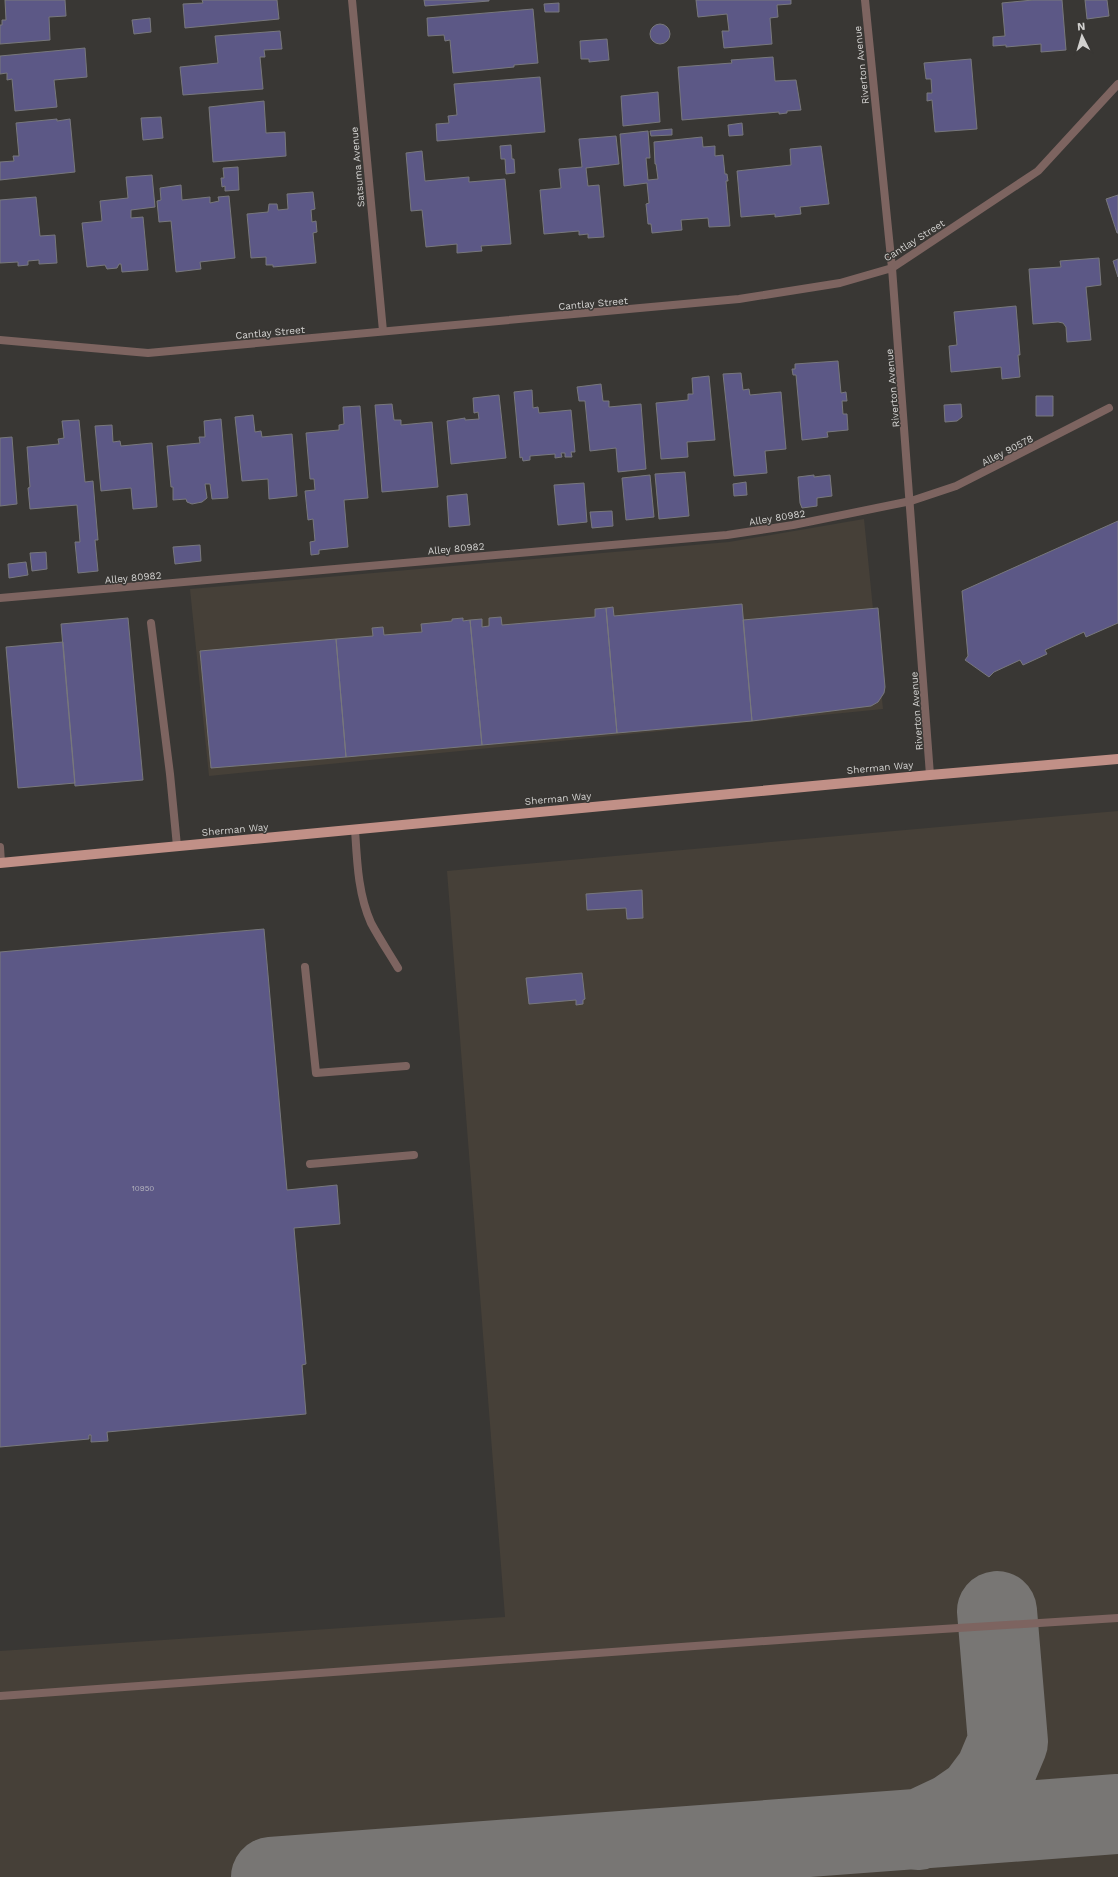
<svg xmlns="http://www.w3.org/2000/svg" width="1118" height="1877" viewBox="0 0 1118 1877" font-family="'Work Sans',sans-serif">
  <style>
    .built { fill: #464038 }
    .lines { fill: none; stroke-linecap: round; stroke-linejoin: round }
    .taxiway { stroke: #787674; stroke-width: 80 }
    .building { fill: #5c5886; stroke: #78787c }
    .lane { stroke: #7d6460; stroke-width: 8 }
    .street { stroke: #7d6460; stroke-width: 8 }
    .primary { stroke: #c19087; stroke-width: 10 }
    .labels { text-anchor: middle; stroke-width: 3; stroke-linejoin: round; paint-order: stroke }
    .number-label { font-size: 8px; fill: #b4b3bd }
    .street-label { font-size: 10px; fill: #d2d1cf; stroke: #393734 }
  </style>
  <rect width="100%" height="100%" fill="#393734"/>
  <path class="built" d="M 864,519 L 883,709 L 209,776 L 190,589 L 729,542 Z
    M 1118,811 L 1118,1877 L 0,1877 L 0,1651 L 505,1617 L 447,871 Z"/>
  <g class="lines">
    <path class="taxiway" d="M 918,1830 L 954,1813 L 977,1797 L 995,1773 L 1008,1742 L 997,1611
      M 271,1877 L 1118,1814"/>
  </g>
  <path class="building" d="M 5,0 L 65,0 L 66,16 L 49,17 L 50,40 L 0,44 L 0,25 L 2,25 L 2,20 L 6,20 Z
    M 202,0 L 277,0 L 279,19 L 185,28 L 183,4 L 203,3 Z
    M 424,0 L 489,0 L 489,1 L 425,6 Z
    M 696,0 L 791,0 L 791,4 L 777,5 L 778,17 L 770,18 L 772,44 L 724,48 L 722,31 L 729,31 L 727,14 L 698,17 Z
    M 1033,0 L 1062,0 L 1066,50 L 1041,52 L 1041,44 L 1006,47 L 1006,45 L 993,46 L 993,37 L 1005,36 L 1002,3 Z
    M 1085,0 L 1107,0 L 1109,16 L 1087,19 Z
    M 559,3 L 559,12 L 545,12 L 544,4 Z
    M 533,9 L 538,63 L 514,65 L 514,67 L 453,73 L 450,40 L 445,41 L 444,35 L 428,36 L 427,18 Z
    M 150,18 L 151,32 L 134,34 L 132,20 Z
    M650 34a10 10 0 1 1 20 0a10 10 0 1 1-20 0Z
    M 280,31 L 282,49 L 264,50 L 265,57 L 260,57 L 263,89 L 183,95 L 180,67 L 218,63 L 215,36 Z
    M 607,39 L 609,60 L 589,62 L 589,59 L 581,59 L 580,41 Z
    M 85,48 L 87,77 L 54,80 L 57,107 L 15,111 L 12,79 L 7,80 L 7,73 L 0,74 L 0,56 Z
    M 773,57 L 775,81 L 796,80 L 801,110 L 787,111 L 787,113 L 779,114 L 779,112 L 682,120 L 678,67 L 732,63 L 731,60 Z
    M 971,59 L 977,129 L 935,132 L 932,100 L 927,101 L 927,93 L 932,93 L 931,79 L 926,79 L 924,63 Z
    M 540,77 L 545,132 L 437,141 L 436,124 L 449,123 L 448,116 L 457,115 L 454,84 Z
    M 658,92 L 660,122 L 623,126 L 621,96 Z
    M 264,101 L 266,133 L 285,132 L 286,156 L 213,162 L 209,107 Z
    M 161,117 L 163,138 L 143,140 L 141,118 Z
    M 57,119 L 57,121 L 70,119 L 75,172 L 0,180 L 0,162 L 14,161 L 13,156 L 19,156 L 16,123 Z
    M 742,123 L 743,135 L 729,136 L 728,125 Z
    M 672,129 L 672,135 L 651,136 L 650,131 Z
    M 648,131 L 650,158 L 646,158 L 648,180 L 658,179 L 656,164 L 655,164 L 654,142 L 702,137 L 703,147 L 715,146 L 715,156 L 723,155 L 725,174 L 727,174 L 728,181 L 726,181 L 730,226 L 709,227 L 708,218 L 681,220 L 682,230 L 652,233 L 651,224 L 648,224 L 646,204 L 649,203 L 647,183 L 624,186 L 620,134 Z
    M 616,136 L 619,164 L 586,168 L 588,186 L 599,185 L 604,237 L 588,238 L 588,234 L 579,235 L 579,231 L 544,234 L 540,190 L 561,188 L 559,169 L 582,167 L 579,139 Z
    M 511,145 L 512,159 L 514,159 L 515,173 L 506,174 L 505,159 L 501,159 L 500,146 Z
    M 821,146 L 829,204 L 800,207 L 801,214 L 775,217 L 775,214 L 741,217 L 737,171 L 791,165 L 790,149 Z
    M 422,151 L 425,181 L 469,177 L 469,182 L 505,179 L 511,244 L 481,246 L 482,251 L 457,253 L 457,244 L 426,247 L 422,210 L 411,211 L 406,153 Z
    M 238,167 L 239,190 L 225,191 L 225,186 L 222,187 L 221,178 L 224,178 L 223,168 Z
    M 152,175 L 155,207 L 131,210 L 131,218 L 143,217 L 148,270 L 122,272 L 121,264 L 119,264 L 117,268 L 107,269 L 105,265 L 87,267 L 82,223 L 102,221 L 100,201 L 128,198 L 126,177 Z
    M 181,185 L 182,200 L 210,197 L 210,203 L 219,201 L 218,197 L 229,196 L 235,258 L 200,262 L 201,269 L 176,272 L 171,221 L 159,222 L 157,201 L 161,200 L 160,188 Z
    M 313,192 L 315,209 L 311,210 L 312,222 L 316,221 L 317,232 L 313,233 L 316,263 L 273,267 L 273,265 L 266,265 L 266,257 L 251,258 L 247,214 L 268,212 L 269,204 L 277,204 L 278,210 L 288,209 L 287,194 Z
    M 1118,195 L 1118,233 L 1117,233 L 1106,199 Z
    M 36,197 L 40,236 L 55,235 L 57,263 L 39,264 L 39,260 L 28,261 L 28,265 L 18,266 L 18,262 L 0,263 L 0,200 Z
    M 1099,258 L 1101,285 L 1086,287 L 1091,340 L 1067,342 L 1066,327 L 1063,323 L 1058,322 L 1033,324 L 1029,269 L 1061,267 L 1060,261 Z
    M 1118,259 L 1118,277 L 1113,261 Z
    M 1016,306 L 1020,355 L 1018,355 L 1020,377 L 1002,379 L 1001,367 L 951,372 L 949,346 L 957,345 L 954,312 Z
    M 838,361 L 841,393 L 846,392 L 847,401 L 842,401 L 843,414 L 847,414 L 848,430 L 827,432 L 828,437 L 802,440 L 796,375 L 793,375 L 792,369 L 795,369 L 795,364 Z
    M 741,373 L 743,390 L 749,389 L 750,395 L 781,392 L 786,449 L 765,451 L 767,473 L 734,476 L 723,374 Z
    M 709,376 L 715,440 L 687,442 L 688,457 L 661,459 L 656,403 L 688,400 L 688,394 L 693,394 L 692,378 Z
    M 601,384 L 603,401 L 609,401 L 609,407 L 641,404 L 646,469 L 618,472 L 616,448 L 590,451 L 585,401 L 579,401 L 577,387 Z
    M 532,390 L 533,408 L 538,407 L 539,413 L 571,410 L 575,452 L 571,452 L 572,457 L 565,457 L 565,453 L 561,453 L 562,457 L 555,458 L 555,454 L 530,456 L 530,460 L 523,461 L 522,457 L 520,458 L 514,392 Z
    M 499,395 L 506,458 L 451,464 L 447,421 L 465,418 L 465,420 L 479,419 L 478,412 L 474,413 L 473,398 Z
    M 1036,396 L 1053,396 L 1053,416 L 1036,416 Z
    M 392,404 L 394,420 L 401,420 L 401,425 L 432,422 L 438,487 L 382,492 L 375,405 Z
    M 961,404 L 962,417 L 957,421 L 945,422 L 944,405 Z
    M 360,406 L 368,498 L 344,500 L 348,547 L 319,550 L 319,554 L 311,555 L 310,542 L 315,541 L 313,519 L 308,520 L 305,491 L 315,490 L 314,479 L 310,479 L 306,433 L 339,430 L 339,425 L 344,424 L 343,407 Z
    M 253,415 L 255,432 L 261,431 L 262,437 L 292,434 L 297,496 L 269,499 L 268,479 L 242,481 L 235,417 Z
    M 221,419 L 228,498 L 212,499 L 210,484 L 205,484 L 207,498 L 202,502 L 192,504 L 187,502 L 186,499 L 173,500 L 173,487 L 171,487 L 167,446 L 200,443 L 199,437 L 205,437 L 204,421 Z
    M 79,420 L 85,482 L 93,481 L 98,540 L 95,540 L 98,571 L 78,573 L 75,542 L 80,542 L 77,505 L 30,509 L 28,488 L 30,487 L 27,447 L 59,444 L 58,439 L 64,438 L 62,421 Z
    M 112,425 L 113,442 L 120,441 L 121,446 L 152,443 L 157,507 L 133,509 L 131,488 L 101,491 L 95,426 Z
    M 12,437 L 17,504 L 0,506 L 0,438 Z
    M 685,472 L 689,516 L 659,519 L 655,474 Z
    M 650,475 L 654,517 L 626,520 L 622,478 Z
    M 814,475 L 814,477 L 830,475 L 832,496 L 817,498 L 817,506 L 802,508 L 800,503 L 798,477 Z
    M 746,482 L 747,495 L 734,496 L 733,484 Z
    M 584,483 L 587,522 L 558,525 L 554,485 Z
    M 467,494 L 470,525 L 449,527 L 447,496 Z
    M 612,511 L 613,526 L 592,528 L 590,512 Z
    M 1118,521 L 1118,623 L 1086,637 L 1084,632 L 1045,650 L 1047,654 L 1023,665 L 1020,660 L 994,672 L 989,677 L 965,660 L 968,656 L 962,591 Z
    M 200,545 L 201,561 L 175,564 L 173,547 Z
    M 46,552 L 47,569 L 32,571 L 30,553 Z
    M 26,562 L 28,575 L 9,578 L 8,564 Z
    M 742,604 L 752,721 L 617,733 L 606,608 L 613,607 L 614,616 Z
    M 606,608 L 617,733 L 482,745 L 470,620 L 482,619 L 482,627 L 489,626 L 489,618 L 501,617 L 502,625 L 595,617 L 595,609 Z
    M 878,608 L 885,687 L 884,693 L 878,702 L 871,706 L 752,721 L 743,620 Z
    M 128,618 L 143,780 L 75,786 L 61,624 Z
    M 463,618 L 463,621 L 470,620 L 482,745 L 346,757 L 336,639 L 373,636 L 372,628 L 383,627 L 384,635 L 422,632 L 421,624 L 452,621 L 452,619 Z
    M 336,639 L 346,757 L 211,768 L 200,651 Z
    M 63,642 L 75,783 L 18,788 L 6,647 Z
    M 642,890 L 643,918 L 627,919 L 626,908 L 587,910 L 586,894 Z
    M 264,929 L 287,1190 L 337,1185 L 340,1224 L 294,1228 L 306,1364 L 302,1365 L 306,1414 L 107,1432 L 108,1441 L 91,1442 L 91,1435 L 89,1435 L 89,1439 L 0,1447 L 0,952 Z
    M 582,973 L 585,999 L 583,1000 L 583,1004 L 576,1005 L 576,1000 L 529,1004 L 526,978 Z"/>
  <g class="lines">
    <path class="lane" d="M 0,598 L 727,535 L 793,525 L 911,501 L 956,486 L 1109,408
      M 151,623 L 170,774 L 177,846
      M 355,829 C 357,861 358,894 371,923 C 379,938 389,953 398,968
      M 0,847 L 1,863
      M 305,967 L 316,1073 L 406,1066
      M 310,1164 L 414,1155
      M 0,1696 L 863,1634 L 1118,1618"/>
    <path class="street" d="M 352,0 L 383,331
      M 865,0 L 892,268 L 930,775
      M 0,340 L 148,353 L 739,299 L 840,283 L 892,268 L 1038,171 L 1118,84"/>
    <path class="primary" d="M 0,863 L 930,775 L 1118,759"/>
  </g>
  <g class="labels">
    <g class="number-label">
      <text x="143" y="1191">10950</text>
    </g>
    <g class="street-label">
      <text transform="translate(861 65) rotate(-96)" y="4">Riverton Avenue</text>
      <text transform="translate(357 167) rotate(-95)" y="4">Satsuma Avenue</text>
      <text transform="translate(914 240) rotate(-32)" y="4">Cantlay Street</text>
      <text transform="translate(593 303) rotate(-5)" y="4">Cantlay Street</text>
      <text transform="translate(270 332) rotate(-5)" y="4">Cantlay Street</text>
      <text transform="translate(892 388) rotate(-95)" y="4">Riverton Avenue</text>
      <text transform="translate(1007 450) rotate(-27)" y="4">Alley 90578</text>
      <text transform="translate(777 517) rotate(-9)" y="4">Alley 80982</text>
      <text transform="translate(456 548) rotate(-5)" y="4">Alley 80982</text>
      <text transform="translate(133 577) rotate(-5)" y="4">Alley 80982</text>
      <text transform="translate(916 711) rotate(-94)" y="4">Riverton Avenue</text>
      <text transform="translate(880 767) rotate(-5)" y="4">Sherman Way</text>
      <text transform="translate(558 798) rotate(-5)" y="4">Sherman Way</text>
      <text transform="translate(235 829) rotate(-5)" y="4">Sherman Way</text>
    </g>
  </g>
  <g transform="translate(1082 36) rotate(355)" stroke="#393734" stroke-width="3" paint-order="stroke">
  <path d="M0-3L7 15L0 10L-7 15Z" fill="#d2d1cf"/>
  <text y="-6" font-size="11" font-weight="bold" text-anchor="middle" fill="#d2d1cf">N</text>
  </g>
</svg>
